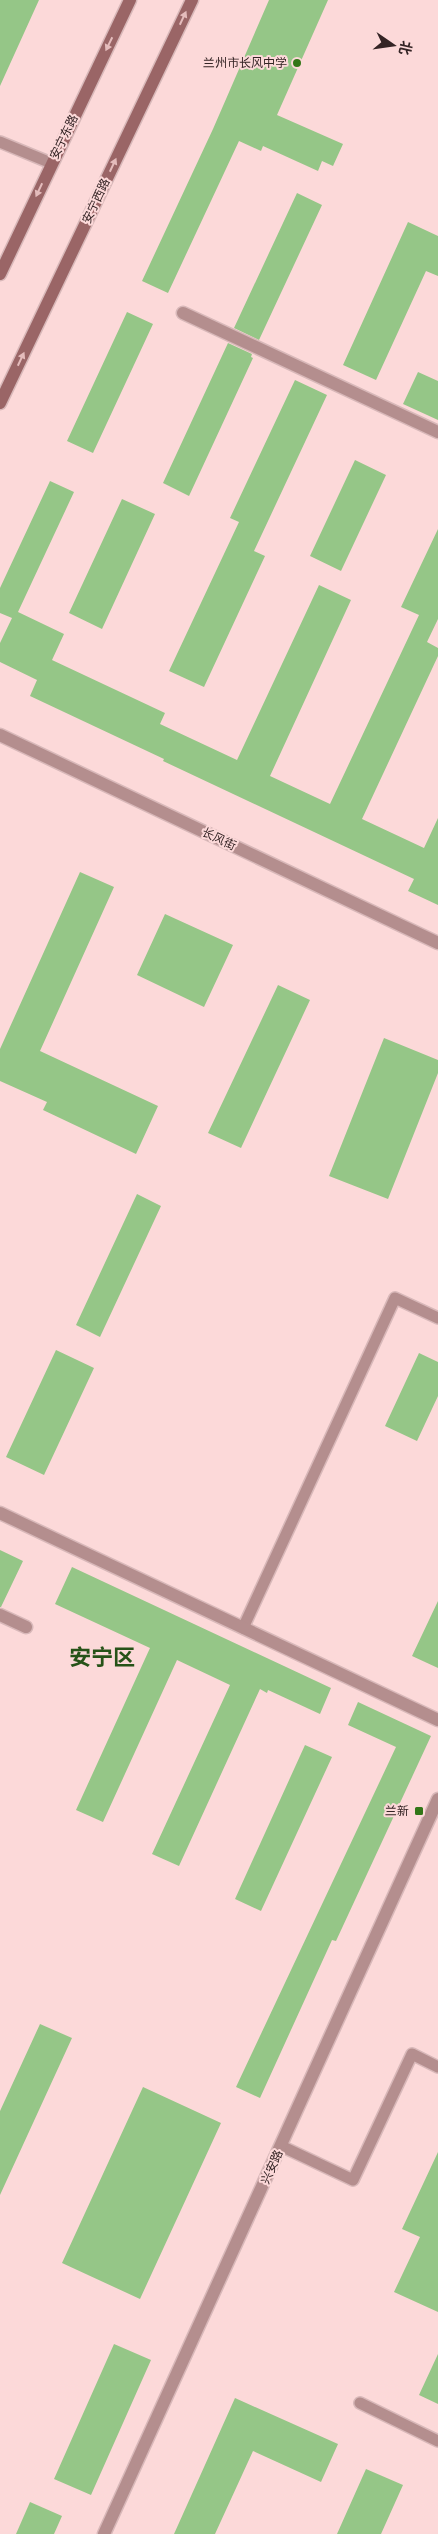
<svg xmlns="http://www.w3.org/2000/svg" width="438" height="2534" viewBox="0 0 438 2534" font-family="Poppins,'Noto Sans SC',sans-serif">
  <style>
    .building { fill: #95c687 }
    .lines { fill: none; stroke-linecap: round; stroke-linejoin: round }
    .service-casing { stroke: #d8b8b9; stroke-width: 14 }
    .minor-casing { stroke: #d8b8b9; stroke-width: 15 }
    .tertiary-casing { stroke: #d8b8b9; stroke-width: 15 }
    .secondary-casing { stroke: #d8b8b9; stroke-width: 15 }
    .service { stroke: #b48e8e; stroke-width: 11 }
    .minor { stroke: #b48e8e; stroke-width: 12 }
    .tertiary { stroke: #b48e8e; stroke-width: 12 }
    .secondary { stroke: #9a6566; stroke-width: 12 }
    .oneway { fill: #e4bcbc }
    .poi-dot { fill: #327617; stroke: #fcd9d9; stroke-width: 2 }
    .labels { text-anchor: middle; stroke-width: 4; stroke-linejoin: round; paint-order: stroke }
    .poi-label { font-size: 12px; fill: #342425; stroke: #fcd9d9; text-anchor: end }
    .street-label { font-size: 12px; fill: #342425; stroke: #fcd9d9 }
    .town-label { font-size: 22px; font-weight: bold; fill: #265218; stroke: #fcd9d9 }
  </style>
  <rect width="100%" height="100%" fill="#fcd9d9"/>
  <path class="building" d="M 0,0 L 39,0 L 0,86 Z
    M 269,0 L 328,0 L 277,115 L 343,144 L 333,166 L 322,161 L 318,171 L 263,146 L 261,151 L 239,141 L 168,293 L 142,281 L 213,129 Z
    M 297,193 L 322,205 L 259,340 L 234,328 Z
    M 408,222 L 438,236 L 438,276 L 426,271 L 376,380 L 343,365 Z
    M 127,312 L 153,324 L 93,453 L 67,441 Z
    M 228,343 L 252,354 L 251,357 L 253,358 L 189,496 L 163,483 Z
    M 418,372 L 438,381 L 438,420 L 403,404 Z
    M 295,380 L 327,395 L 254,551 L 265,556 L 204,687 L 169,671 L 239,522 L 230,518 Z
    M 355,460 L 386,475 L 341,571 L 310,556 Z
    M 50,481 L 74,492 L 18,612 L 64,634 L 52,660 L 165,713 L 160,724 L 237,760 L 319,585 L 351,600 L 270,776 L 330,804 L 419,615 L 401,607 L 438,529 L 438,619 L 427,642 L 438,648 L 438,656 L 362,819 L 424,848 L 438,818 L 438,905 L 408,891 L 414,879 L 163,761 L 164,759 L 30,696 L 37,680 L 0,662 L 0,643 L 12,618 L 0,613 L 0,588 Z
    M 122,499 L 155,514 L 102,629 L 69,613 Z
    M 80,872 L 114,887 L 40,1051 L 158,1106 L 136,1154 L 43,1110 L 47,1102 L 0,1081 L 0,1049 Z
    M 165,914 L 233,945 L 204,1007 L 137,975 Z
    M 278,985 L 310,1000 L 241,1148 L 208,1133 Z
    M 384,1038 L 438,1060 L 438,1073 L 388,1199 L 329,1176 Z
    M 137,1194 L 161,1206 L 100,1337 L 76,1325 Z
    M 56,1350 L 94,1368 L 44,1475 L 6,1457 Z
    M 419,1353 L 438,1362 L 438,1396 L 417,1441 L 385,1426 Z
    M 0,1550 L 23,1561 L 1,1607 L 0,1607 Z
    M 72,1567 L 331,1688 L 320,1714 L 268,1690 L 267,1693 L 260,1689 L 179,1866 L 152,1854 L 230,1685 L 177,1660 L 103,1822 L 76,1810 L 150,1648 L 55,1604 Z
    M 438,1601 L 438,1668 L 412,1656 Z
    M 358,1702 L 431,1736 L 336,1941 L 332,1940 L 260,2098 L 236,2087 L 396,1747 L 348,1725 Z
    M 305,1745 L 332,1757 L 261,1911 L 235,1899 Z
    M 40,2024 L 72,2038 L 0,2195 L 0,2111 Z
    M 143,2087 L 221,2123 L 140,2299 L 62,2263 Z
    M 438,2152 L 438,2312 L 394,2292 L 420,2237 L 402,2229 Z
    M 114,2344 L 151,2360 L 91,2495 L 54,2479 Z
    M 438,2354 L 438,2404 L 419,2395 Z
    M 235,2398 L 338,2444 L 321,2482 L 253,2451 L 215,2534 L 174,2534 Z
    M 366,2469 L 403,2485 L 381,2534 L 337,2534 Z
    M 30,2502 L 62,2516 L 54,2534 L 16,2534 Z"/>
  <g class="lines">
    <defs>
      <path id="service" d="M 0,142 L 51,163
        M 243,1628 L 395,1298 L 438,1318
        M 281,2146 L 353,2180 L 412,2054 L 438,2067
        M 360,2403 L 438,2441"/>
      <path id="minor" d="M 183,313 L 438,432
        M 0,735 L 438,943
        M 0,1513 L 438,1720
        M 0,1615 L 26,1627"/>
      <path id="tertiary" d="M 104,2534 L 438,1799"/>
      <path id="secondary" d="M 0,274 L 130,0
        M 0,403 L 192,0"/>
    </defs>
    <use href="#service" class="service-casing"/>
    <use href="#minor" class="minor-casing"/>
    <use href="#tertiary" class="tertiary-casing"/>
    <use href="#secondary" class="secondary-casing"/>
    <use href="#service" class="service"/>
    <use href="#minor" class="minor"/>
    <use href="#tertiary" class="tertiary"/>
    <use href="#secondary" class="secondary"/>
  </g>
  <defs><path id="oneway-solid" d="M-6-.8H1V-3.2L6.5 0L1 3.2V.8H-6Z" transform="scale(1.25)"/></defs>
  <g class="oneway">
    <use href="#oneway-solid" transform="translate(183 18) rotate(-65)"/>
    <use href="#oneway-solid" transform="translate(109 44) rotate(116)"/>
    <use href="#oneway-solid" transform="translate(113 165) rotate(-65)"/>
    <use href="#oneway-solid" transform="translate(39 190) rotate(115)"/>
    <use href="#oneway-solid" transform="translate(21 359) rotate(-65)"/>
  </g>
  <g class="poi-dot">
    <circle cx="297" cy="63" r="5"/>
    <rect x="414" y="1806" width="10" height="10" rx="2.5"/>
  </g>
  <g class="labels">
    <g class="poi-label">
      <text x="287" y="67">兰州市长风中学</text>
      <text x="409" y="1815">兰新</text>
    </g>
    <g class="street-label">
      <text transform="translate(64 137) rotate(-64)" y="4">安宁东路</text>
      <text transform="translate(96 201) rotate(-65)" y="4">安宁西路</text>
      <text transform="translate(219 839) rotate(25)" y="4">长风街</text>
      <text transform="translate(272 2167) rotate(-66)" y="4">兴安路</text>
    </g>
    <g class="town-label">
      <text x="102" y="1665">安宁区</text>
    </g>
  </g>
  <g transform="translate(393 45) rotate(103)" stroke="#fcd9d9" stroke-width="4" paint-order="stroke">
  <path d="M0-4L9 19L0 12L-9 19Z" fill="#342425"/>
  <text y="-8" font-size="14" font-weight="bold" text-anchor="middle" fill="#342425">北</text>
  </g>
</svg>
